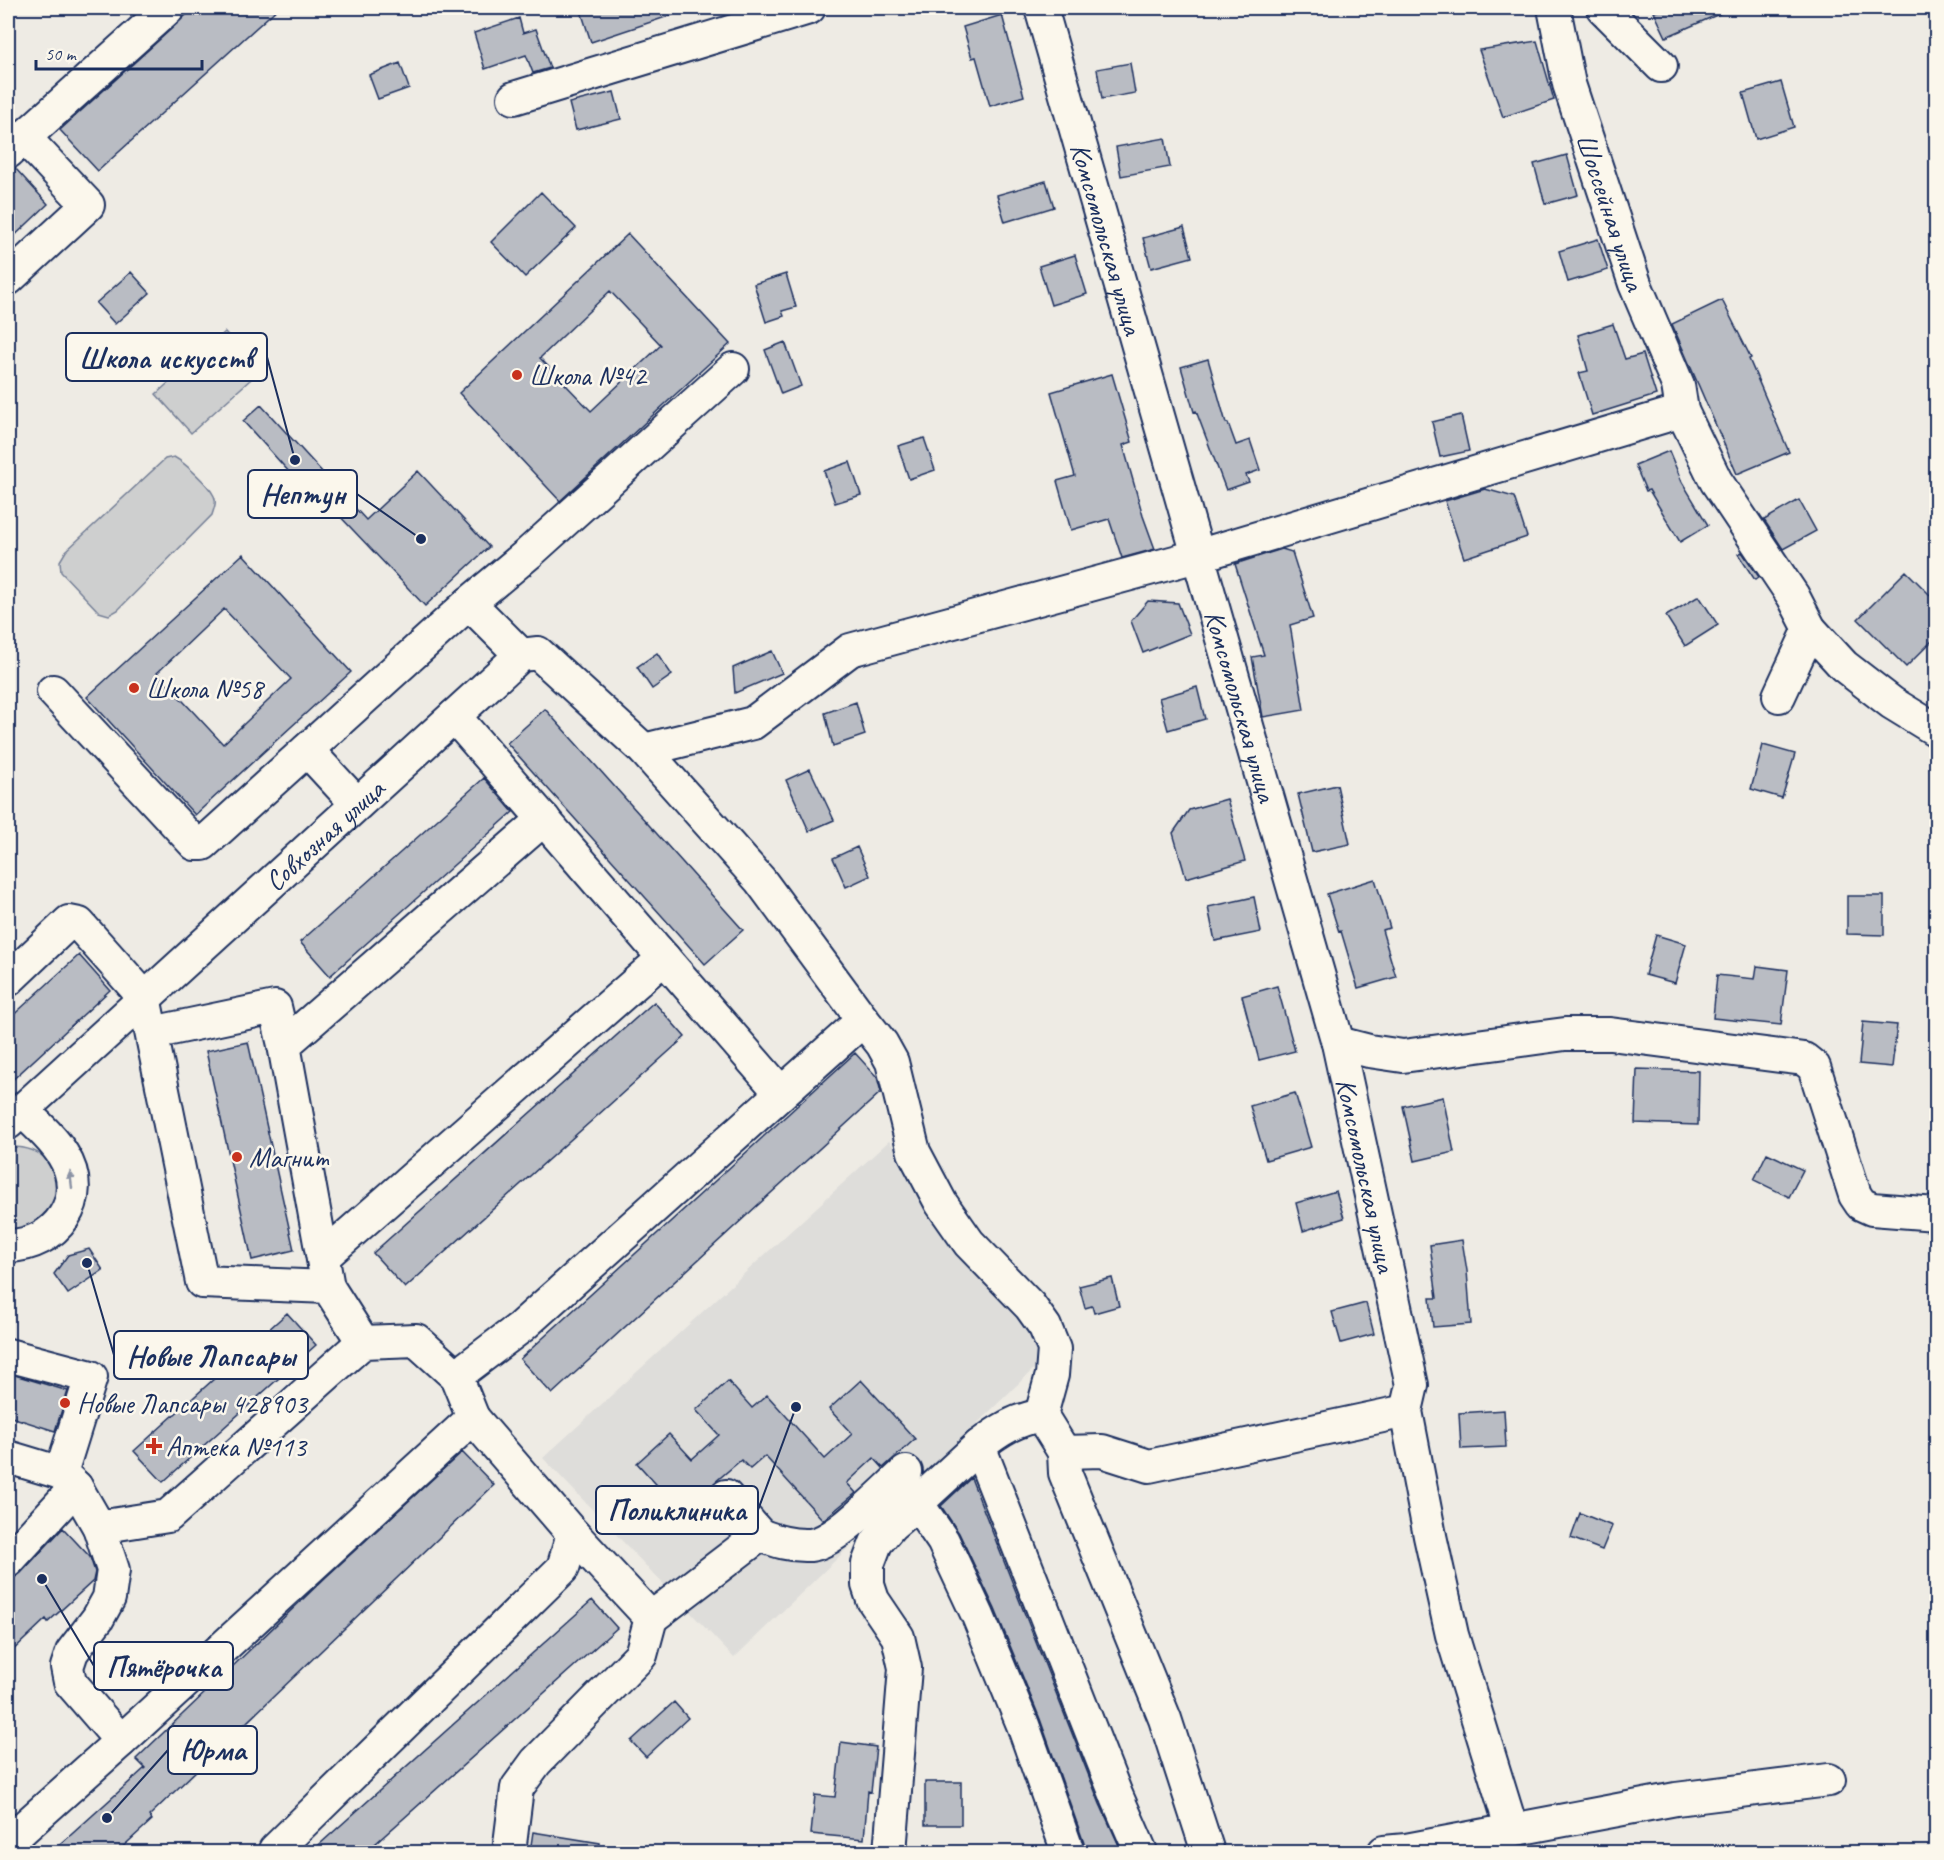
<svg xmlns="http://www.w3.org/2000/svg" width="1944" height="1860" viewBox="0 0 1944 1860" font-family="Caveat,sans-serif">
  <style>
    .built { fill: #deddda }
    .green { fill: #cecfcf; stroke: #747f96; stroke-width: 1.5 }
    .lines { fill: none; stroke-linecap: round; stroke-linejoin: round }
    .stream { stroke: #6d7892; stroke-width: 7 }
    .building { fill: #b9bcc3; stroke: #1b2f5e; stroke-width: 1.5; fill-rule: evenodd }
    .minor-casing { stroke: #1b2f5e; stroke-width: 36 }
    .minor { stroke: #fbf7ec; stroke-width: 32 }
    .oneway { fill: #8b93a5 }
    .poi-dot { fill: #c8321e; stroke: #fbf7ec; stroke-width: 2 }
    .labels { text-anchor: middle; stroke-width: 5; stroke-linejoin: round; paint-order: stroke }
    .street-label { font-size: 28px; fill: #1b2f5e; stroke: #fbf7ec }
    .poi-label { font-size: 28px; fill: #1b2f5e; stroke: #fbf7ec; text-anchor: start }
    .leader { fill: none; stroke: #1b2f5e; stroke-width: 2 }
    .callout-dot { fill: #1b2f5e; stroke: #fbf7ec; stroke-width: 2 }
    .callout { fill: #fbf7ec; stroke: #1b2f5e; stroke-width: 2 }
    .callout-label { font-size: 30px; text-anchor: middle; font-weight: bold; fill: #1b2f5e }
  </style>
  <rect width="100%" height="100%" fill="#eeebe4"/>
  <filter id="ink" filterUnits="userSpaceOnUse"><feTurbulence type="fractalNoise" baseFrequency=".0167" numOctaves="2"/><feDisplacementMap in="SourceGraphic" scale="12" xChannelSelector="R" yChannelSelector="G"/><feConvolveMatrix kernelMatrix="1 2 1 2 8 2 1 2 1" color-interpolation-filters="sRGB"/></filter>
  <g filter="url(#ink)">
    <path class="built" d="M 889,1141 L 1047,1356 L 734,1658 L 543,1458 Z"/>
    <path class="green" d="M 225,332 L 260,371 L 191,433 L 156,394 Z
      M 174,457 C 185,463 209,485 214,496 C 217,503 214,508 212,515 L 118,610 L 109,615 L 99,612 L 61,572 L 60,561 L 66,551 L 165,459 Z
      M 8,1147 C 82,1144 63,1240 8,1228 Z"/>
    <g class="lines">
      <path class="stream" d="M 1935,342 L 1936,343"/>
    </g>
    <path class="building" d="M 193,8 L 278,8 L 98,171 L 60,130 L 180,21 Z
      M 580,8 L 684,8 L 684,11 L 591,42 Z
      M 1665,8 L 1733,8 L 1666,37 L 1654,12 Z
      M 1002,15 L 1024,96 L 990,106 L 976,57 L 972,58 L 963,27 Z
      M 519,18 L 523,33 L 536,29 L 550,68 L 533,73 L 526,55 L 485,69 L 474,33 Z
      M 1537,41 L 1554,100 L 1503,117 L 1479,50 Z
      M 400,63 L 409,88 L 378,99 L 369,75 Z
      M 1130,63 L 1135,93 L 1102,99 L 1097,69 Z
      M 1781,82 L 1794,127 L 1756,139 L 1743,93 Z
      M 614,92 L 621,119 L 576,130 L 569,103 Z
      M 1165,138 L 1170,167 L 1121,176 L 1116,147 Z
      M 1567,155 L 1578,195 L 1545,204 L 1534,164 Z
      M 15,168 L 48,204 L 8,242 L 8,169 Z
      M 1046,181 L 1054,207 L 1005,222 L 997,195 Z
      M 541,192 L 576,228 L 525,277 L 491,242 Z
      M 1184,227 L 1192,257 L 1151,268 L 1143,238 Z
      M 628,234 L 730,344 L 560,501 L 459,393 ZM 610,291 L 661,345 L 591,411 L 540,358 Z
      M 1598,239 L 1608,270 L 1568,282 L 1559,251 Z
      M 1075,255 L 1087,294 L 1051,305 L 1039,266 Z
      M 131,272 L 150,293 L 115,324 L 96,303 Z
      M 786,274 L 796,307 L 782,311 L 784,316 L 766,322 L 754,284 Z
      M 1722,300 L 1751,358 L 1749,359 L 1789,452 L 1737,474 L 1672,324 Z
      M 1613,324 L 1625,359 L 1643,354 L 1656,395 L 1592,415 L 1579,373 L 1588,371 L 1578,335 Z
      M 785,342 L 801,386 L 781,394 L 765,350 Z
      M 1208,359 L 1226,423 L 1228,423 L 1236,445 L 1250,440 L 1260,470 L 1246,475 L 1249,482 L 1226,490 L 1196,411 L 1194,412 L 1181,367 Z
      M 1112,374 L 1132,442 L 1123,445 L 1143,516 L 1155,549 L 1122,558 L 1109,519 L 1071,530 L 1057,481 L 1075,476 L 1051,392 Z
      M 261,405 L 366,520 L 418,471 L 489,547 L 425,606 L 335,511 L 329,516 L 243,421 Z
      M 1461,415 L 1469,451 L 1440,457 L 1432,422 Z
      M 924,438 L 935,470 L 909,479 L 898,446 Z
      M 1669,451 L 1682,482 L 1708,525 L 1680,542 L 1649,490 L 1646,491 L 1635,465 Z
      M 850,462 L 861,495 L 835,503 L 824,471 Z
      M 1485,489 L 1514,497 L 1527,537 L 1464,558 L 1445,501 Z
      M 1799,500 L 1816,531 L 1783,549 L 1764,520 Z
      M 1282,549 L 1292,552 L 1313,618 L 1290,625 L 1304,710 L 1263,717 L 1252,657 L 1264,655 L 1235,564 Z
      M 1742,552 L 1759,577 L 1755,580 L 1738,554 Z
      M 243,554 L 351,672 L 195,815 L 87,697 ZM 224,609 L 291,679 L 223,744 L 157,673 Z
      M 1906,571 L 1936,601 L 1936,637 L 1906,667 L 1858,619 Z
      M 1699,596 L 1718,625 L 1685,646 L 1666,616 Z
      M 1148,601 L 1178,603 L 1190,634 L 1143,653 L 1131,621 Z
      M 772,651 L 782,673 L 735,693 L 733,668 Z
      M 657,653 L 672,675 L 652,689 L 637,667 Z
      M 1197,687 L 1205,719 L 1168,730 L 1159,698 Z
      M 856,702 L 865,735 L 833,746 L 825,713 Z
      M 545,709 L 743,930 L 705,964 L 507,743 Z
      M 1763,745 L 1795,754 L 1782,798 L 1751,789 Z
      M 810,769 L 834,820 L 809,831 L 786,780 Z
      M 484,778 L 513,812 L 330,976 L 300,942 Z
      M 1337,785 L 1350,844 L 1312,852 L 1298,794 Z
      M 1227,799 L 1245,861 L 1186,878 L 1173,833 L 1189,810 Z
      M 857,847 L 870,876 L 846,887 L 833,858 Z
      M 1375,879 L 1390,928 L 1382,930 L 1396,977 L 1358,988 L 1341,931 L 1339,932 L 1327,894 Z
      M 1847,896 L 1884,896 L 1884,935 L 1847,934 Z
      M 1254,897 L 1261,932 L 1215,941 L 1208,907 Z
      M 1656,935 L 1686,944 L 1675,983 L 1645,975 Z
      M 79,955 L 110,990 L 8,1084 L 8,1020 Z
      M 1757,966 L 1788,970 L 1781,1025 L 1713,1018 L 1717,975 L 1755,979 Z
      M 1277,986 L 1295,1051 L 1259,1060 L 1242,996 Z
      M 654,1002 L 685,1037 L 405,1288 L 373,1253 Z
      M 1863,1022 L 1897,1025 L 1892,1067 L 1859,1064 Z
      M 248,1042 L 294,1250 L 252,1260 L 206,1051 Z
      M 855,1053 L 877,1077 L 881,1092 L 552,1394 L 520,1359 Z
      M 1637,1069 L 1699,1071 L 1698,1125 L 1635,1123 Z
      M 1295,1093 L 1311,1147 L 1266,1160 L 1250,1106 Z
      M 1443,1097 L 1454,1152 L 1415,1161 L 1403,1106 Z
      M 1767,1153 L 1803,1170 L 1789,1197 L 1754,1180 Z
      M 1336,1191 L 1344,1218 L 1303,1231 L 1296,1203 Z
      M 1462,1240 L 1467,1271 L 1471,1324 L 1433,1327 L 1430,1298 L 1437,1298 L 1430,1245 Z
      M 89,1249 L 103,1270 L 68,1294 L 54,1274 L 68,1255 Z
      M 1112,1278 L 1119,1306 L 1094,1313 L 1092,1306 L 1085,1308 L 1079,1286 Z
      M 1366,1303 L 1374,1334 L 1341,1343 L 1332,1312 Z
      M 287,1313 L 316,1345 L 163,1482 L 134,1451 Z
      M 8,1373 L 68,1391 L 55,1431 L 8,1416 Z
      M 861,1380 L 915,1439 L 883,1468 L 874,1458 L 847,1483 L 856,1493 L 823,1520 L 765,1456 L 750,1469 L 741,1460 L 714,1483 L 709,1491 L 708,1499 L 711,1505 L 691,1523 L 637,1463 L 669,1434 L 692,1459 L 719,1435 L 696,1410 L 728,1381 L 752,1408 L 767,1395 L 825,1459 L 852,1434 L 829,1409 Z
      M 1504,1410 L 1506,1447 L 1461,1449 L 1459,1413 Z
      M 462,1452 L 494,1485 L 149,1816 L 152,1820 L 117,1852 L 52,1852 L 145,1768 L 136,1759 L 327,1576 Z
      M 971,1478 L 1100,1804 L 1122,1852 L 1086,1852 L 1085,1846 L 1040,1719 L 995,1609 L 959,1533 L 941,1506 Z
      M 1580,1513 L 1612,1526 L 1602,1550 L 1571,1538 Z
      M 63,1528 L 90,1557 L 95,1572 L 93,1581 L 48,1622 L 46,1619 L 8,1655 L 8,1578 L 14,1578 L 21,1573 Z
      M 592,1600 L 617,1628 L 366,1852 L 311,1852 Z
      M 674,1702 L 688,1718 L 646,1757 L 631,1741 Z
      M 841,1742 L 876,1747 L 871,1792 L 868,1791 L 864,1839 L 811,1834 L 815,1795 L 835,1797 Z
      M 925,1782 L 961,1782 L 961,1825 L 925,1825 Z
      M 533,1832 L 600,1843 L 600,1852 L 530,1852 Z"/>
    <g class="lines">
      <defs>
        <g id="minor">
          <path id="s1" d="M 1041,8 L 1338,1043 L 1412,1385 L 1406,1411 L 1430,1536 L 1452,1635 L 1512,1830"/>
          <path id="s2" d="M 1554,8 L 1569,84 L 1635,284 L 1678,385 L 1682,411 L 1716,481 L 1793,596 L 1810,629 L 1844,666 L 1892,703 L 1936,730"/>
          <path d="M 1603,8 L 1661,66"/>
          <path d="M 514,98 L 809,8"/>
          <path d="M 8,152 L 168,8"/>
          <path d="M 8,279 L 88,205 L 24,137"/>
          <path d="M 521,655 L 469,603 L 529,553 L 733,369"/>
          <path d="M 53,691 L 195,844 L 203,844 L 469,603"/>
          <path d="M 1779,696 L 1810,629"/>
          <path d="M 454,716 L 781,1093"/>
          <path d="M 307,750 L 357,804"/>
          <path d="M 644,750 L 753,723 L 850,650 L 1197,556 L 1682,411"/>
          <path d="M 8,980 L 69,922 L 79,924 L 144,997 L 202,1282 L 328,1287 L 363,1342"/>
          <path d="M 863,1020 L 882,1044 L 892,1062 L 914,1152 L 941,1203 L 969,1243 L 1030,1306 L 1045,1327 L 1054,1349 L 1052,1375 L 1041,1415 L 1064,1452 L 1065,1473 L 1165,1719 L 1208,1852"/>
          <path d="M 152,1033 L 275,1007 L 284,1045"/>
          <path d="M 1338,1043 L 1369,1051 L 1403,1056 L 1565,1034 L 1610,1034 L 1804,1059 L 1814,1067 L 1855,1195 L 1861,1204 L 1872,1209 L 1936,1214"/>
          <path id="s3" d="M 8,1123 L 521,655 L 538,653 L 644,750 L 760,880 L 863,1020 L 521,1327 L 456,1376 L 473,1418 L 121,1741 L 8,1842"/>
          <path d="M 8,1246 C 55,1246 91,1199 63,1155 C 53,1138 36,1124 22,1110"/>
          <path d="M 323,1257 L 664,958"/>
          <path d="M 328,1287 L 284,1045 L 544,819"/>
          <path d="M 8,1355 L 91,1377 L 61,1473 L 76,1487 L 99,1527 L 113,1570 L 109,1598 L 98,1618 L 72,1652 L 67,1667 L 70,1682 L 121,1741"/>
          <path d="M 1041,1415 C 1014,1421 1001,1429 979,1446 L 1117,1797 L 1141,1852"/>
          <path d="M 979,1446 L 917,1503 L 943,1541 L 978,1616 L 1023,1725 L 1068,1852"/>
          <path d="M 1064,1452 L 1102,1451 L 1149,1466 L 1406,1411"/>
          <path d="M 8,1457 L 61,1473"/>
          <path d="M 99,1527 L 168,1516 L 363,1342 L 416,1340 L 456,1376"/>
          <path d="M 760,1535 C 776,1541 791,1546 810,1545 C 836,1543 885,1490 906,1472"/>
          <path d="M 8,1561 L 76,1487"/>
          <path d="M 651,1618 L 760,1535 L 726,1496"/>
          <path d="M 275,1850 L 563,1568 L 573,1534 L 473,1418"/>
          <path d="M 509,1852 L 517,1788 L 536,1762 L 641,1655 L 651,1618 L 573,1534"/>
          <path d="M 890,1852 L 905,1668 L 898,1637 L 873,1600 L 868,1585 L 868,1564 L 876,1543 L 891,1525 L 917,1503"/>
          <path d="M 1384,1852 L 1406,1850 L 1676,1799 L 1829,1780"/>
        </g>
      </defs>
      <use href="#minor" class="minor-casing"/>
      <use href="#minor" class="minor"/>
    </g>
    <defs><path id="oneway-solid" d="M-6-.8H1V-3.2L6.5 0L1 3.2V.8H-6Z" transform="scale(1.5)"/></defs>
    <use class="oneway" href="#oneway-solid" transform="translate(71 1180) rotate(-97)"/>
  </g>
  <g class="poi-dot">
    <circle cx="517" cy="375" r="6"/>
    <circle cx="134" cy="688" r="6"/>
    <circle cx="237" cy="1157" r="6"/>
    <circle cx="65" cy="1403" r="6"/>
    <path d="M151 1437h6v6h6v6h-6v6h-6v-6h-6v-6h6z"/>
  </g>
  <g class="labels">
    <g class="street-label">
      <text dy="10" stroke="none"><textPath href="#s2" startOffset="212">Шоссейная улица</textPath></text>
      <text dy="10" stroke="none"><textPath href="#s1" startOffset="240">Комсомольская улица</textPath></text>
      <text dy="10" stroke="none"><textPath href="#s1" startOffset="726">Комсомольская улица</textPath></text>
      <text dy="10" stroke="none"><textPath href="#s3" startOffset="428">Совхозная улица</textPath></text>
      <text dy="10" stroke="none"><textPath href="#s1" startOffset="1212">Комсомольская улица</textPath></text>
    </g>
    <g class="poi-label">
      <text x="529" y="385">Школа №42</text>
      <text x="146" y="698">Школа №58</text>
      <text x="249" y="1167">Магнит</text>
      <text x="77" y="1413">Новые Лапсары 428903</text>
      <text x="166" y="1456">Аптека №113</text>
    </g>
  </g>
  <path class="leader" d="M295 460L267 357M421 539L357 494M87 1263L114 1355M796 1407L758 1510M42 1579L94 1666M107 1818L168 1750"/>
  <g class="callout-dot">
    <circle cx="295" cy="460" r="6"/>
    <circle cx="421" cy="539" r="6"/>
    <circle cx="87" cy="1263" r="6"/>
    <circle cx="796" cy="1407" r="6"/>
    <circle cx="42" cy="1579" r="6"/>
    <circle cx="107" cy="1818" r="6"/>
  </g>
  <g class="callout">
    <rect x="66" y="333" width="201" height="48" rx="6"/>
    <rect x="248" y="470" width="109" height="48" rx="6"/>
    <rect x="114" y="1331" width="194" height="48" rx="6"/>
    <rect x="596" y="1486" width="162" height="48" rx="6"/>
    <rect x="94" y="1642" width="139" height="48" rx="6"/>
    <rect x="168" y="1726" width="89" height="48" rx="6"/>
  </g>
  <g class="callout-label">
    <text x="166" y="368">Школа искусств</text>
    <text x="303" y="504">Нептун</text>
    <text x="211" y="1366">Новые Лапсары</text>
    <text x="677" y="1520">Поликлиника</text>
    <text x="164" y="1677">Пятёрочка</text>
    <text x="213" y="1760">Юрма</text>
  </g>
  <rect width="1944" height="1860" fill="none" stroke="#fbf7ec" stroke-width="30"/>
  <rect x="15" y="15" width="1914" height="1830" fill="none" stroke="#1b2f5e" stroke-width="2" filter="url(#ink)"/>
  <path d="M36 60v9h166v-9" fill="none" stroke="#1b2f5e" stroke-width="3"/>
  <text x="45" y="60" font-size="18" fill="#1b2f5e" stroke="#fbf7ec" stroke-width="4.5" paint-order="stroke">50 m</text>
</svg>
